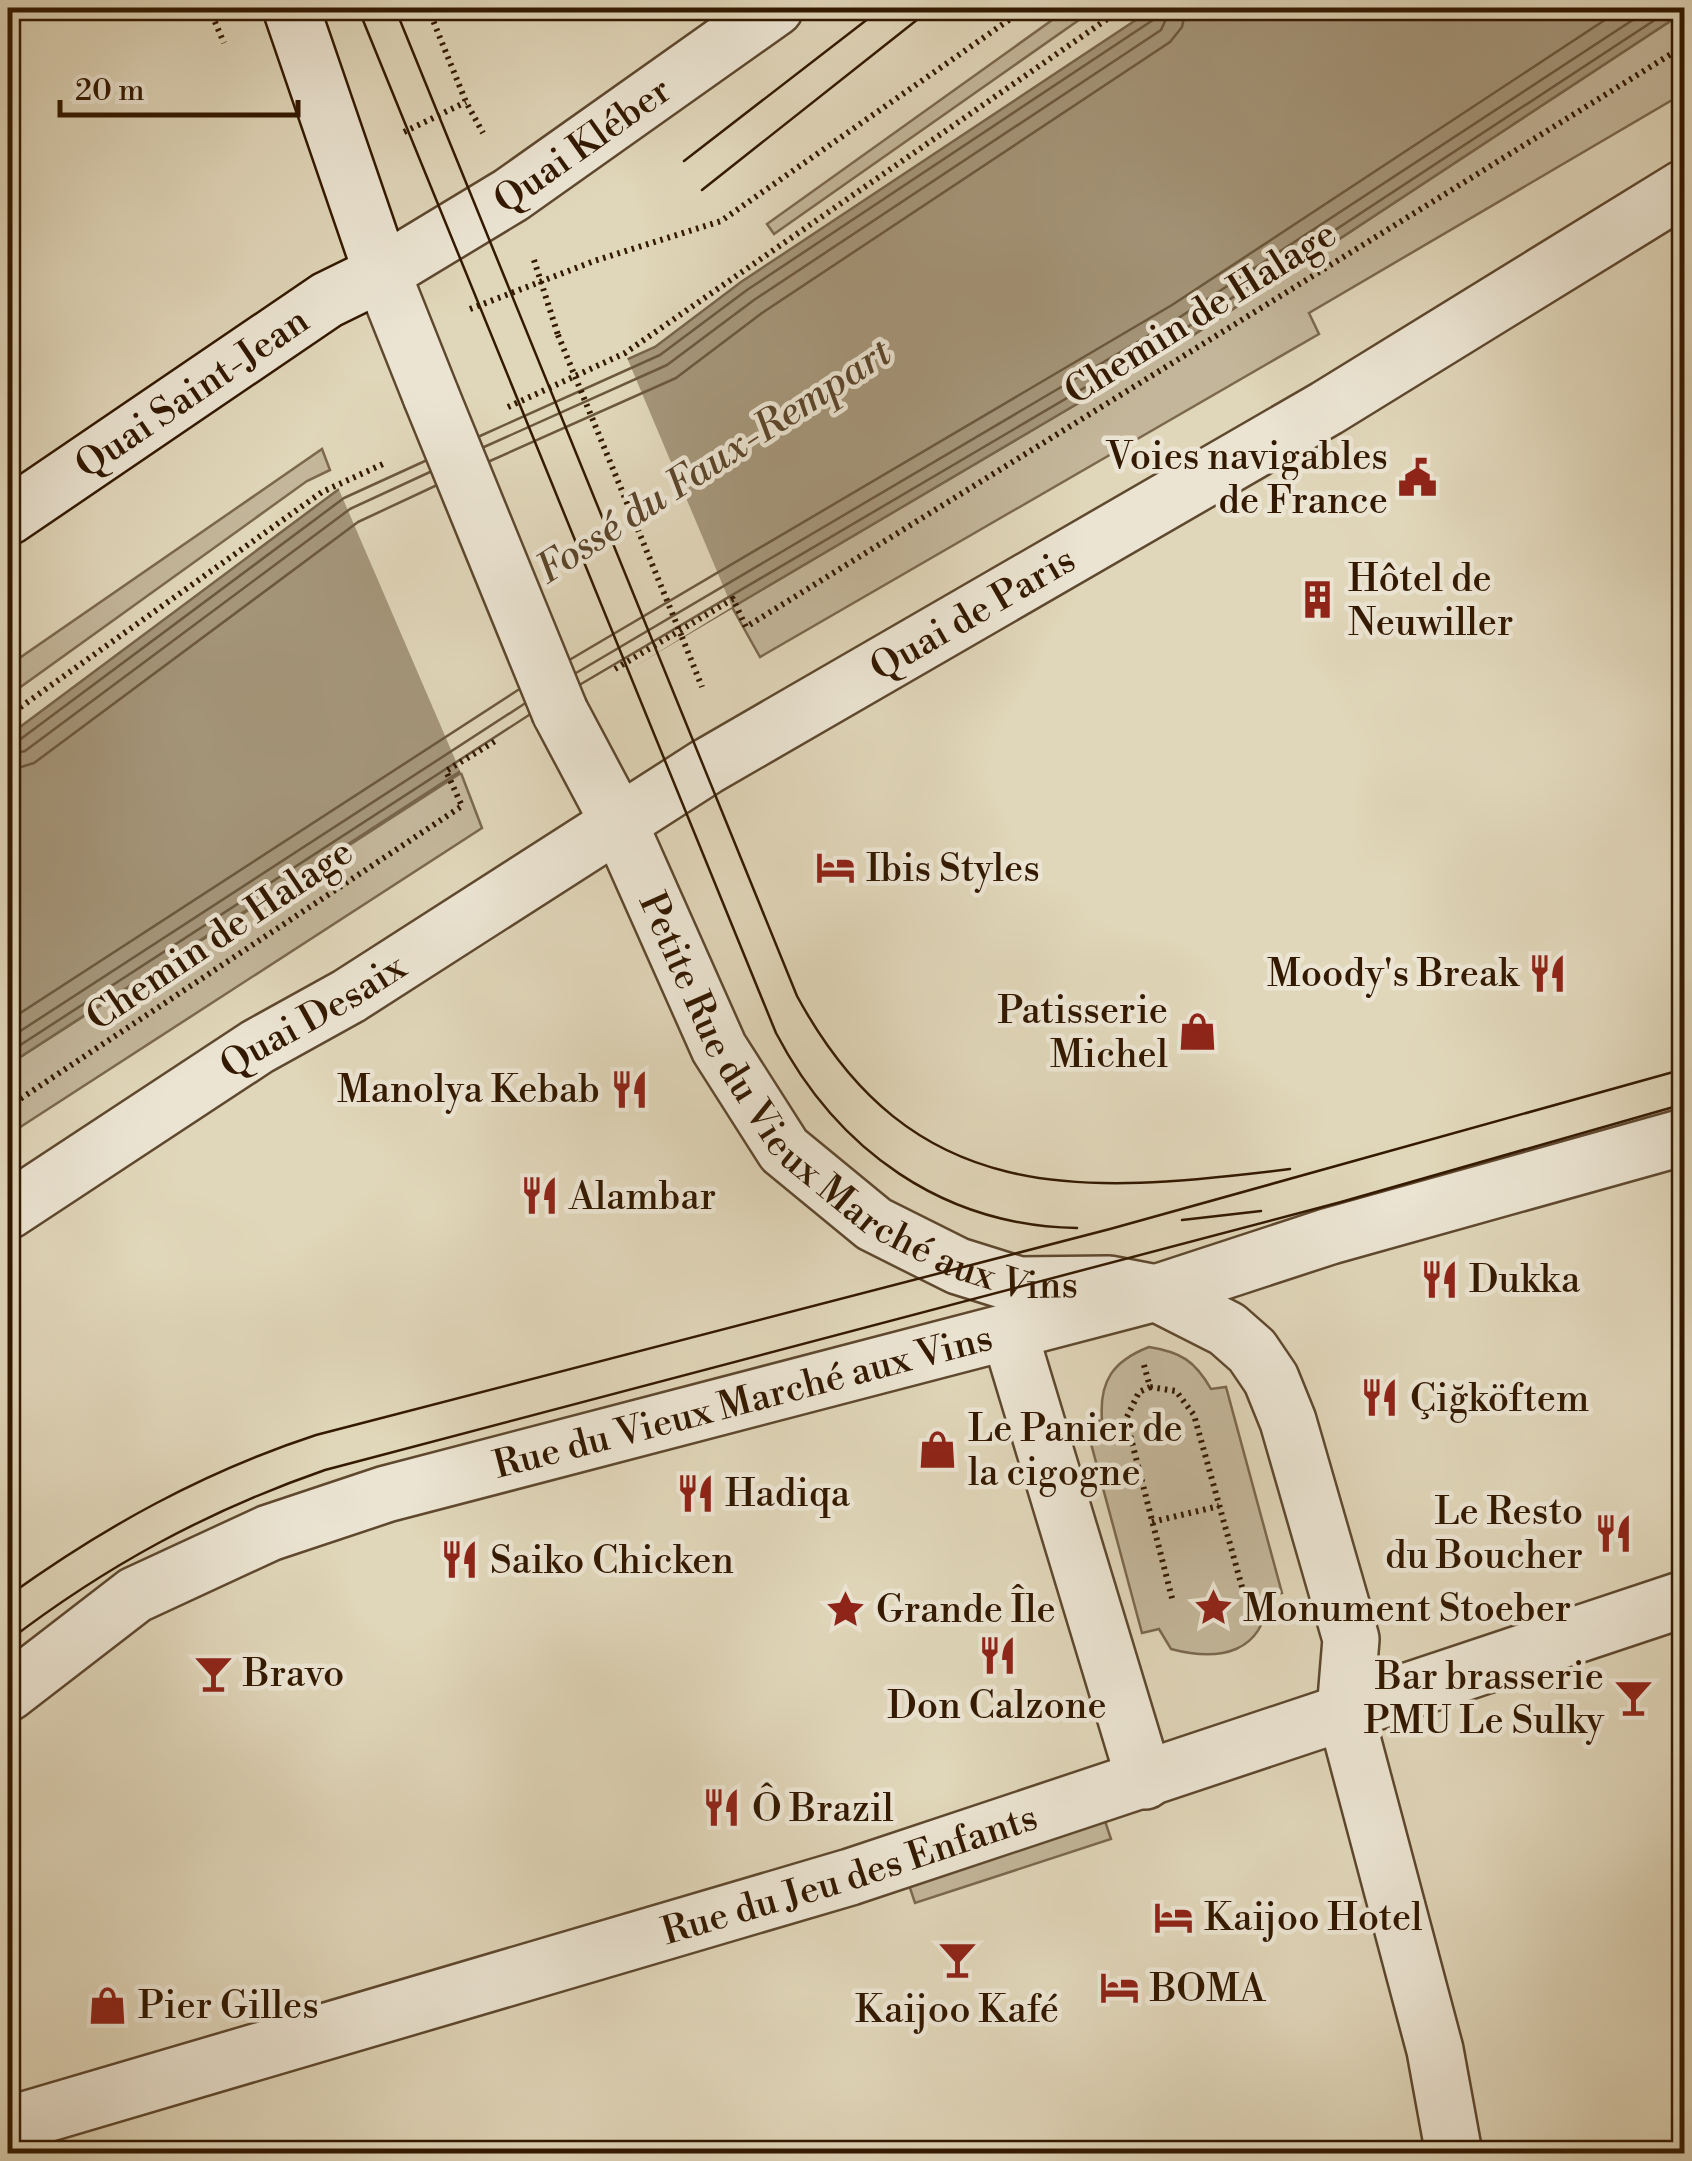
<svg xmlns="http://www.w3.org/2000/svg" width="1692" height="2161" viewBox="0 0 1692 2161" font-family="'Libre Bodoni',serif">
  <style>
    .green { fill: #c3b69a; stroke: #7b684d; stroke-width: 2.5 }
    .water { fill: #a5967a; stroke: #776449; stroke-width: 2.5 }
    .pier { fill: #e0d6b9 }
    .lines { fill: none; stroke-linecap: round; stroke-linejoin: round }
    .shore { stroke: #6c583d; stroke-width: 2.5 }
    .street-casing { stroke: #5e482e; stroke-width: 60 }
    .secondary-casing { stroke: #331900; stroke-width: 60 }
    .path { stroke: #331900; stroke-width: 6; stroke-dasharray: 2.5 5; stroke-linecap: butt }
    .street { stroke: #ebe4d2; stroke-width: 55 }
    .secondary { stroke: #ebe4d2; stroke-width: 55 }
    .tram { stroke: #331900; stroke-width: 2.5 }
    .street-bridge-casing { stroke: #5e482e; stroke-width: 60; stroke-linecap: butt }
    .path-bridge { stroke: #331900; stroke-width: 6; stroke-dasharray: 2.5 5; stroke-linecap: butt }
    .street-bridge { stroke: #ebe4d2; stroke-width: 55 }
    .labels { text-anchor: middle; stroke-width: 9; stroke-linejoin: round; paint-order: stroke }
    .street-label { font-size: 38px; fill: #331900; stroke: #ebe4d2 }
    .poi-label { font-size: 38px; fill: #331900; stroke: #ebe4d2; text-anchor: start }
    .water-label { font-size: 40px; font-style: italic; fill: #5b452b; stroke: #ebe4d2 }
  </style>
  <rect width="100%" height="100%" fill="#e0d6b9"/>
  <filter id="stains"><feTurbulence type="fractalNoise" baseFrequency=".002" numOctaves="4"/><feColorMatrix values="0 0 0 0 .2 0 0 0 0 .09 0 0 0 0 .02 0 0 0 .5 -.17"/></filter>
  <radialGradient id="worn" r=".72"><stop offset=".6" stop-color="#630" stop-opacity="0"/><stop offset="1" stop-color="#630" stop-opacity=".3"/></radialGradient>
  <path class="green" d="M 1069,8 L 1096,8 L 774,234 L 767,224 Z
    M 1684,12 L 1684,93 L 1309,313 L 1319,334 L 760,657 L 732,607 L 1192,336 Z
    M 322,449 L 330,470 L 307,481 L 8,696 L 8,666 Z
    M 461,773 L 482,828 L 8,1135 L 8,1065 Z
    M 1149,1347 C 1181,1352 1195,1361 1211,1389 L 1226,1387 L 1282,1593 L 1268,1598 C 1263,1653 1220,1662 1171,1649 L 1159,1629 L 1142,1633 L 1086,1425 L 1102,1420 C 1099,1381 1113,1361 1149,1347 Z
    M 1105,1821 L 1111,1839 L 915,1903 L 909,1885 Z"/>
  <path class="water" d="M 1154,8 L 1684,8 L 1684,12 L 1192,336 L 516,735 L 8,1065 L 8,736 L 339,489 L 655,347 L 741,282 Z"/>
  <path class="pier" d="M 625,353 L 732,607 L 461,773 L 337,485 Z"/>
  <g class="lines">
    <path class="shore" d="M 480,436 L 660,355 L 747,290 L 1153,20 L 1158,8
      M 484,447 L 667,365 L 754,300 L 1161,30 L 1171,8
      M 490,461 L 676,378 L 762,313 L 1170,42 L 1182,27 L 1186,8
      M 571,659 L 1172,305 L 1623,8
      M 576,673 L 1180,317 L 1651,8
      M 581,684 L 1186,328 L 1673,8
      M 8,743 L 18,741 L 344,498 L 425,461
      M 8,755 L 25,751 L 350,509 L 430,472
      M 8,771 L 34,763 L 358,522 L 435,486
      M 8,1021 L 518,690
      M 8,1039 L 524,704
      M 8,1053 L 529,715"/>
    <defs>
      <g id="street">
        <path id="s1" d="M 431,396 L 382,273 L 511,195 L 775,8"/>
        <path id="s2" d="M 560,712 L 618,821 L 719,1048 L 784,1150 L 874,1224 L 958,1266 L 1019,1285 L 1109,1284 L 1156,1293 L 1227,1329 L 1252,1351 L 1271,1379 L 1288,1421 L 1351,1639 L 1345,1712 L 1435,2050 L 1454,2154"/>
        <path id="s3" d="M 8,1211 L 257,1047 L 349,996 L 706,767 L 1327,408 L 1684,188"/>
        <path d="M 1009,1332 L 1145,1781"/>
        <path id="s4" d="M 8,1693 L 135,1595 L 269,1533 L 386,1494 L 1156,1293 L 1330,1236 L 1684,1137"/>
        <path id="s5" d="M 8,2125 L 850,1877 L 1684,1599"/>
      </g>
      <g id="secondary">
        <path id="s6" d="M 8,517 L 327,300 L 382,273 L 291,8"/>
      </g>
    </defs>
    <use href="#street" class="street-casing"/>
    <use href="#secondary" class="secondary-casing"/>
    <path class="path" d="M 209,8 L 224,43
      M 428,8 L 466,102 L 483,133
      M 404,132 L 466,102
      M 534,260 L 558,335
      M 470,309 L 594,261 L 721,221 L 1026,8
      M 508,407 L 625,353 L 1123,8
      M 682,637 L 702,687
      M 615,669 L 733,599 L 746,627 L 1684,46
      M 8,716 L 322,492 L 383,464
      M 8,1107 L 462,806 L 446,771 L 497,740
      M 1144,1365 L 1150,1387 L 1139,1392 L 1126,1419 L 1173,1602
      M 1150,1387 L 1176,1391 L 1194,1415 L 1242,1587
      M 1152,1522 L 1219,1506"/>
    <use href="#street" class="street"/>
    <use href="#secondary" class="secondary"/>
    <path class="tram" d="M 358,8 L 776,1033 C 837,1150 943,1226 1077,1228
      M 395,8 L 797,996 C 912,1208 1079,1195 1290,1169
      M 684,161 L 882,8
      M 702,190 L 932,8
      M 1182,1220 L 1261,1211
      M 8,1596 C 104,1527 203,1472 316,1435 L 1110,1229 L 1684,1069
      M 8,1641 C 106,1566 207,1511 325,1470 L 1341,1202 L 1684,1104"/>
    <defs>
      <path id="street-bridge" d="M 431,396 L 560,712"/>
    </defs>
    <use href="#street-bridge" class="street-bridge-casing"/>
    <path class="path-bridge" d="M 558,335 L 682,637"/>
    <use href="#street-bridge" class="street-bridge"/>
  </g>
  <defs>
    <symbol id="civic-bare" viewBox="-9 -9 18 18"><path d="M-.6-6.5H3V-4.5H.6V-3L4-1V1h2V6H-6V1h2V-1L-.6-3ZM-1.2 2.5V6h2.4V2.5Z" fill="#8f2418" stroke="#ebe4d2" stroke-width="2.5" paint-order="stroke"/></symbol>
    <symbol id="building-bare" viewBox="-9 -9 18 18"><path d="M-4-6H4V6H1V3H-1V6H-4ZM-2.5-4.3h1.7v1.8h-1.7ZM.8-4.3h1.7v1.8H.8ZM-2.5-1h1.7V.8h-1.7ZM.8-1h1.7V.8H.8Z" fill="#8f2418" stroke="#ebe4d2" stroke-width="2.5" paint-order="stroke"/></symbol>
    <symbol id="hotel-bare" viewBox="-9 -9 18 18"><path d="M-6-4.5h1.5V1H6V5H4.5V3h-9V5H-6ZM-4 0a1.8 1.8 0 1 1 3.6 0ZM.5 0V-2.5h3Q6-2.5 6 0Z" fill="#8f2418" stroke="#ebe4d2" stroke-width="2.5" paint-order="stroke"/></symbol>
    <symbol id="restaurant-bare" viewBox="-9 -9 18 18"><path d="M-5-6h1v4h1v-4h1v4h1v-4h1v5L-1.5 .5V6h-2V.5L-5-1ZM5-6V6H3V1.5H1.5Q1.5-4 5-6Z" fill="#8f2418" stroke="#ebe4d2" stroke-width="2.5" paint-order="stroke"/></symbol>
    <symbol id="shop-bare" viewBox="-9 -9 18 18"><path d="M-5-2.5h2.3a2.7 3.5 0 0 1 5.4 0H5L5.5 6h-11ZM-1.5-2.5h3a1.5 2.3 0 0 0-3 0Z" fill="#8f2418" stroke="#ebe4d2" stroke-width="2.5" paint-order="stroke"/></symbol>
    <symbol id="sight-bare" viewBox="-9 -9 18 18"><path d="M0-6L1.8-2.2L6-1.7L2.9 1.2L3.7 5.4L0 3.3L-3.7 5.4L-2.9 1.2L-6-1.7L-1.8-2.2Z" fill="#8f2418" stroke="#ebe4d2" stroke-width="2.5" paint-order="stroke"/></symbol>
    <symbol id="bar-bare" viewBox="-9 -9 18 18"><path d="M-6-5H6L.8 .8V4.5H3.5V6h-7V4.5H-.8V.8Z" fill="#8f2418" stroke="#ebe4d2" stroke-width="2.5" paint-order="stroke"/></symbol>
  </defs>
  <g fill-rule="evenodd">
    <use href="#civic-bare" x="1390" y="450" width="55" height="55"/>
    <use href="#building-bare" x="1290" y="572" width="55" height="55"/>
    <use href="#hotel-bare" x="808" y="840" width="55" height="55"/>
    <use href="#restaurant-bare" x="1520" y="946" width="55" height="55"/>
    <use href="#shop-bare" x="1170" y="1004" width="55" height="55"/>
    <use href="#restaurant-bare" x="602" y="1062" width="55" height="55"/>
    <use href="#restaurant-bare" x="512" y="1168" width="55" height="55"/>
    <use href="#restaurant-bare" x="1412" y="1252" width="55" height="55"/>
    <use href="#restaurant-bare" x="1352" y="1370" width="55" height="55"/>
    <use href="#shop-bare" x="910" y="1422" width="55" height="55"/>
    <use href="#restaurant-bare" x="668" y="1466" width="55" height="55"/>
    <use href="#restaurant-bare" x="1586" y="1506" width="55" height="55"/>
    <use href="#restaurant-bare" x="432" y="1532" width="55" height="55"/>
    <use href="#sight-bare" x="1186" y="1580" width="55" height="55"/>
    <use href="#sight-bare" x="818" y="1582" width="55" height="55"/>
    <use href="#restaurant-bare" x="970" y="1628" width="55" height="55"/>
    <use href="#bar-bare" x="186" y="1646" width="55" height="55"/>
    <use href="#bar-bare" x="1606" y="1670" width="55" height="55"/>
    <use href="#restaurant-bare" x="694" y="1780" width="55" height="55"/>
    <use href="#hotel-bare" x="1146" y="1890" width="55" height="55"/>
    <use href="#bar-bare" x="930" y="1932" width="55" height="55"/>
    <use href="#hotel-bare" x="1092" y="1960" width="55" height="55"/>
    <use href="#shop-bare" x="80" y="1978" width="55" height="55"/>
  </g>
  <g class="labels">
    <g class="street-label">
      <text dy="13" stroke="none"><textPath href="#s1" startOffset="370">Quai Kléber</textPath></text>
      <text transform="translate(1200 312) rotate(-32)" y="13">Chemin de Halage</text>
      <text dy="13" stroke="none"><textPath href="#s6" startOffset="222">Quai Saint-Jean</textPath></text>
      <text dy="13" stroke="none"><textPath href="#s3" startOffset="1135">Quai de Paris</textPath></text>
      <text transform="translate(219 934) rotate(-34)" y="13">Chemin de Halage</text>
      <text dy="13" stroke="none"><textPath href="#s3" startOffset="362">Quai Desaix</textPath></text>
      <text dy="13" stroke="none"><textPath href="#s2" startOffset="515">Petite Rue du Vieux Marché aux Vins</textPath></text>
      <text dy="13" stroke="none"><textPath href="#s4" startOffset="800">Rue du Vieux Marché aux Vins</textPath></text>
      <text dy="13" stroke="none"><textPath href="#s5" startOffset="878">Rue du Jeu des Enfants</textPath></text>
    </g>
    <g class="poi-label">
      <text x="1388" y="469" text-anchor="end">Voies navigables<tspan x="1388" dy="44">de France</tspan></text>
      <text x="1348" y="591">Hôtel de<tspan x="1348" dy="44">Neuwiller</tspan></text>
      <text x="866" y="881">Ibis Styles</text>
      <text x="1518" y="986" text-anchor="end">Moody's Break</text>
      <text x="1168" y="1023" text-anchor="end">Patisserie<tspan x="1168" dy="44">Michel</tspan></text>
      <text x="600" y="1102" text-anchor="end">Manolya Kebab</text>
      <text x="569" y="1209">Alambar</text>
      <text x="1469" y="1292">Dukka</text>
      <text x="1410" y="1411">Çiğköftem</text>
      <text x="968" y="1441">Le Panier de<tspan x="968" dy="44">la cigogne</tspan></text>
      <text x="725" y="1506">Hadiqa</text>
      <text x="1583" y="1524" text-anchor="end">Le Resto<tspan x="1583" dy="44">du Boucher</tspan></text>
      <text x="490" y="1573">Saiko Chicken</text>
      <text x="1243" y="1621">Monument Stoeber</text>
      <text x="876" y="1622">Grande Île</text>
      <text x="243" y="1686">Bravo</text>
      <text x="1604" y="1689" text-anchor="end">Bar brasserie<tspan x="1604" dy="44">PMU Le Sulky</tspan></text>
      <text x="997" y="1718" text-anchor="middle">Don Calzone</text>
      <text x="752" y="1821">Ô Brazil</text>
      <text x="1204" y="1930">Kaijoo Hotel</text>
      <text x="1150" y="2001">BOMA</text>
      <text x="138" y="2018">Pier Gilles</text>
      <text x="957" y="2022" text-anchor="middle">Kaijoo Kafé</text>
    </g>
    <g class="water-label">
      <text transform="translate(713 460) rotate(-33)" y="14">Fossé du Faux-Rempart</text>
    </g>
  </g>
  <rect width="1692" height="2161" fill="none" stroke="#e0d6b9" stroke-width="40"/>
  <rect x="10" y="10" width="1672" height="2141" fill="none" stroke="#331900" stroke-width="5"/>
  <rect x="20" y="20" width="1652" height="2121" fill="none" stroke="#331900" stroke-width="2.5"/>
  <path d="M60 100v15h238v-15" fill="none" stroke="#331900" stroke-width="5"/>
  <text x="75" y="100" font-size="30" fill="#331900" stroke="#ebe4d2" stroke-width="8" paint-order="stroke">20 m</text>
  <rect width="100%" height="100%" filter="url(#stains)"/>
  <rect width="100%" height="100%" fill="url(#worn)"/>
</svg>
